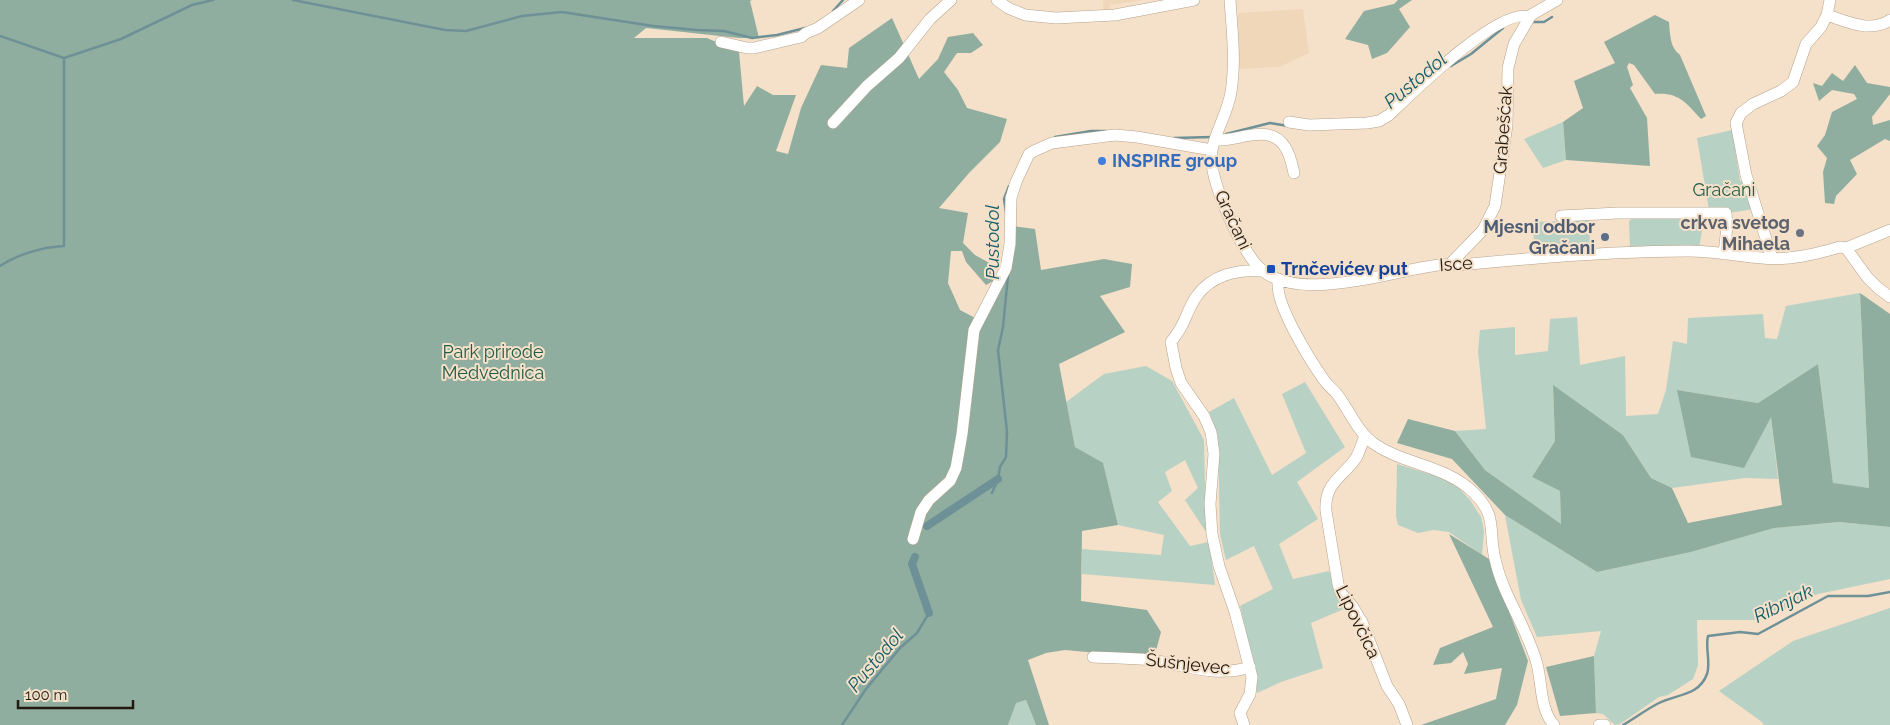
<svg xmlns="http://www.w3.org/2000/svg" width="1890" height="725" viewBox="0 0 1890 725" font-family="Raleway,sans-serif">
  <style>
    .built { fill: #f1d7b9 }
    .green { fill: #b7d1c4 }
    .forest { fill: #8fae9f }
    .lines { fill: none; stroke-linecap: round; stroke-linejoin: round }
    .stream { stroke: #6e9197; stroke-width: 2.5 }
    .canal { stroke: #6e9197; stroke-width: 8 }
    .minor-casing { stroke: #b5a28b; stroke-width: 12 }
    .minor { stroke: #fff; stroke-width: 11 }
    .shop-dot { fill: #3f7fe0; stroke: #f5e0c9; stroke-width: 2 }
    .worship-dot { fill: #6b7280; stroke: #f5e0c9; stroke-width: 2 }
    .service-dot { fill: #5c6f8a; stroke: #f5e0c9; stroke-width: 2 }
    .transit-dot { fill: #1a4fb4; stroke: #f5e0c9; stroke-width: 2 }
    .labels { text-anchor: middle; stroke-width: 4; stroke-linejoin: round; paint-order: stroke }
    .street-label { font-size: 18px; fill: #221b12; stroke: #f5e0c9 }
    .shop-label { font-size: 18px; font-weight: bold; fill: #366cbe; stroke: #f5e0c9; text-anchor: start }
    .park-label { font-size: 18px; fill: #235c46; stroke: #f5e0c9 }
    .worship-label { font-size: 18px; font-weight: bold; fill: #5b616d; stroke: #f5e0c9; text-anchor: end }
    .service-label { font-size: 18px; font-weight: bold; fill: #4e5e75; stroke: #f5e0c9; text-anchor: end }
    .transit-label { font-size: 18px; font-weight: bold; fill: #164399; stroke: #f5e0c9; text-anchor: start }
    .water-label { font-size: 19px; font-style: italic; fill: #125d68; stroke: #f5e0c9 }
  </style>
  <rect width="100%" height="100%" fill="#f5e0c9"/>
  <path class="built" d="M 1103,0 L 1145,0 L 1110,5 L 1111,13 L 1104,14 Z
    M 1303,9 L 1309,53 L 1279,67 L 1239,69 L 1238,13 Z"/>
  <path class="green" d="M 1563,122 L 1566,160 L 1543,168 L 1524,139 Z
    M 1732,130 L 1740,181 L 1745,181 L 1755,209 L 1728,213 L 1709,210 L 1697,138 Z
    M 1705,214 L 1699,248 L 1630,247 L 1629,222 L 1631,219 Z
    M 1589,220 L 1590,248 L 1534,250 L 1533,222 Z
    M 1860,293 L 1869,488 L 1833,484 L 1818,364 L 1758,403 L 1677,390 L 1771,416 L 1778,479 L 1745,478 L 1672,488 L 1651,478 L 1623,435 L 1553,386 L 1555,441 L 1532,477 L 1560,491 L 1561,524 L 1485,470 L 1455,431 L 1486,429 L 1478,351 L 1480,330 L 1515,327 L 1515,355 L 1548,351 L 1550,319 L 1577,317 L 1580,365 L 1625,356 L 1626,416 L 1658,414 L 1666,390 L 1673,341 L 1687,344 L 1688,318 L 1763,314 L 1765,338 L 1777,339 L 1786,306 Z
    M 1146,366 L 1172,381 L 1204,440 L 1206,532 L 1185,500 L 1198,488 L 1185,460 L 1165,472 L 1172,491 L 1158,502 L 1190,546 L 1209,542 L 1215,585 L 1082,574 L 1082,549 L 1161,555 L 1164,535 L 1118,525 L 1103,464 L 1075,447 L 1066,402 L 1104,374 Z
    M 1305,382 L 1345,447 L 1297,482 L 1318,519 L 1279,544 L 1293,579 L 1329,571 L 1344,609 L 1311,623 L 1323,668 L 1281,682 L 1257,693 L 1254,665 L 1240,606 L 1273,589 L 1254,546 L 1226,560 L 1220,534 L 1218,436 L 1209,412 L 1234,398 L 1272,475 L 1306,453 L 1282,394 Z
    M 1397,464 L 1452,481 L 1470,500 L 1481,517 L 1484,531 L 1482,555 L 1449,532 L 1433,530 L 1418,533 L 1398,525 L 1396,516 Z
    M 1505,515 L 1597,572 L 1691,552 L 1774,528 L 1839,522 L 1890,527 L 1890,579 L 1818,594 L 1760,620 L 1697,620 L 1698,665 L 1693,679 L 1668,695 L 1659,697 L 1620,724 L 1615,725 L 1603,714 L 1596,713 L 1594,656 L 1601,631 L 1537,637 L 1521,600 Z
    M 1890,608 L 1890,725 L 1764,725 L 1762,722 L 1719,691 L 1793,641 Z
    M 1026,700 L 1036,725 L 1008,725 L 1016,702 Z"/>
  <path class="forest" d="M 0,0 L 752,0 L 750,1 L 759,38 L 739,38 L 646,28 L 634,38 L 707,38 L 739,52 L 744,106 L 757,86 L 773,95 L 796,95 L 776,151 L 788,154 L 801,108 L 821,65 L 847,68 L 849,48 L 892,18 L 919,79 L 938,59 L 948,37 L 973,33 L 983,45 L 971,53 L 957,53 L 944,72 L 958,90 L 967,108 L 1007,119 L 1000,142 L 969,173 L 939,208 L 968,213 L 963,243 L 975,255 L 993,265 L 995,280 L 986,285 L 966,262 L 962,251 L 951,251 L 948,283 L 960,310 L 979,320 L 991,301 L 1013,226 L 1035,229 L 1041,270 L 1104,259 L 1132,264 L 1130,287 L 1100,296 L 1125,332 L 1059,364 L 1075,447 L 1103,463 L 1118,525 L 1082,531 L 1081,601 L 1147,610 L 1161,632 L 1154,658 L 1065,650 L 1046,653 L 1028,660 L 1049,725 L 1036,725 L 1026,700 L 1016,703 L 1008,725 L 0,725 Z
    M 1398,0 L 1412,0 L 1399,9 L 1410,27 L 1387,53 L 1372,59 L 1368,45 L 1345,39 L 1364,11 L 1394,4 Z
    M 1655,15 L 1669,22 C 1670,34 1670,48 1680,55 L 1706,116 L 1701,119 C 1686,103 1679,92 1655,94 L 1634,65 L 1629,63 L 1627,67 L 1633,85 L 1630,88 L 1647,118 L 1650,166 L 1566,160 L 1563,122 L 1583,108 L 1574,81 L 1615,63 L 1604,42 Z
    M 1855,65 L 1867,83 L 1890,87 L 1890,94 L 1872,117 L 1873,125 L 1890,120 L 1890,141 L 1885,139 L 1850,160 L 1857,174 L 1836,196 L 1834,204 L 1825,203 L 1823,172 L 1827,158 L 1817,146 L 1825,135 L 1832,112 L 1857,99 L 1854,94 L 1832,90 L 1819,101 L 1813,83 L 1822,86 L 1832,73 L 1843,81 Z
    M 1860,293 L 1890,314 L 1890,527 L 1839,522 L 1774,528 L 1691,552 L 1597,572 L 1505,515 L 1452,459 L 1397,443 L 1408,419 L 1455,431 L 1485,470 L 1561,524 L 1560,491 L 1532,477 L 1555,441 L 1553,385 L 1623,435 L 1651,478 L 1672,488 L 1688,523 L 1782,505 L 1771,417 L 1744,468 L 1691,457 L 1677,390 L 1758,403 L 1818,364 L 1833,483 L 1869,488 Z
    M 1449,534 L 1489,559 L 1528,661 L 1517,705 L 1505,725 L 1421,725 L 1496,699 L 1502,668 L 1464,674 L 1468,664 L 1463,652 L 1451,663 L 1433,665 L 1440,648 L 1493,627 Z
    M 1594,656 L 1596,713 L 1560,716 L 1546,667 Z"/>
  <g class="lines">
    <path class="stream" d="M 293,0 L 445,30 L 466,31 L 522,16 L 562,12 L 653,26 L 697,30 L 724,31 L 752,38 L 777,35 L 805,28
      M 833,11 L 843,0
      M 1530,22 L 1544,22 L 1552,17
      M 0,36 L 64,58 L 121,39 L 192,5 L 213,0
      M 1451,66 L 1471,54 L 1503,28
      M 1226,134 L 1270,123 L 1288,126
      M 1055,137 L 1091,131 L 1106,131
      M 1174,138 L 1212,137
      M 1006,212 L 1004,199 L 1009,186
      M 0,266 C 18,254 43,247 64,246 L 64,58
      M 992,493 L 998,479 L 1000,467 L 1006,457 L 1007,432 L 998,350 L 1003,327 L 1008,276
      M 842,725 L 866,689 L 900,648 L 917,633 L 929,613
      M 1623,725 C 1635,718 1647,709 1659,703 C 1677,694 1699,696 1707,674 C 1711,663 1705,648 1708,636 L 1740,632 L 1758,634 L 1828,596 L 1868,596 L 1890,592"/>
    <path class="canal" d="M 927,526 L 998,479
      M 915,557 L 912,564 L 929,613"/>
    <defs>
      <path id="minor" d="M 997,0 L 1008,8 L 1025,15 L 1056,18 L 1115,15 L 1194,0
        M 1230,0 C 1232,30 1236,61 1231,92 C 1228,112 1216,130 1212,150 C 1207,176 1238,242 1255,263 C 1290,308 1392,270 1439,265 C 1450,264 1460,265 1470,264 C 1542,257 1616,251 1688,251 C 1713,251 1738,256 1762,258 C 1788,261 1816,254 1840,247 L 1846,248
        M 1827,15 C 1848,22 1870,33 1890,20
        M 721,42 L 747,48 L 754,48 L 801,37 L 806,33 L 818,28 L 859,0
        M 1289,122 L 1309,125 L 1367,123 L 1379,121 L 1389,115 C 1411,94 1500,6 1529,17
        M 833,123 L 867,86 L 899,58 L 930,19 L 951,0
        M 1215,140 C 1237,142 1270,122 1285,147 C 1290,154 1292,164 1294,173
        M 1561,216 L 1618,213 L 1726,213 L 1727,226 L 1724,254
        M 1846,248 L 1867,277 L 1878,288 L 1890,297
        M 1846,248 L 1890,230
        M 1772,258 L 1746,175 L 1736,123 L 1741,113 L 1753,104 L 1781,91 L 1793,82 L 1806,44 L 1821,27 L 1827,15 L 1830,0
        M 1450,264 L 1483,230 L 1495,206 L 1507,125 L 1508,68 L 1514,44 L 1531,15 L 1557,0
        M 1279,279 C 1271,299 1312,363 1324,380 C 1328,386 1333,389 1337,394 C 1349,410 1357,431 1373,443 C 1404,465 1446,465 1474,493 C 1498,517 1488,530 1495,559 C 1503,596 1527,627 1537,664 C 1542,683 1540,710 1554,725
        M 1365,436 C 1362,443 1360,451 1356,458 C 1342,478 1324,483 1326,511 L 1338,584 L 1341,593 L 1353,607 L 1362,622 L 1387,686 L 1399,704 L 1407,725
        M 913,539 L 921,512 L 929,500 L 950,481 L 956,468 L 962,434 L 974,330 L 1006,268 L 1010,244 L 1011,198 L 1016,182 L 1029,154 L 1034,151 L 1052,143 L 1115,135 L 1137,137 L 1212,150
        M 1093,657 C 1112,658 1132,658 1151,660 C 1184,665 1217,678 1250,667
        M 1244,725 L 1240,713 L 1250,694 L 1252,677 L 1235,612 L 1219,566 L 1212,534 L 1210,504 L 1214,454 L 1211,432 L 1204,416 L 1181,383 L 1176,368 L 1171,342 C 1174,338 1177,334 1180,329 C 1186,319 1189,307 1196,297 C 1211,275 1237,269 1262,271
        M 1599,725 L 1605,725"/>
    </defs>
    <use href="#minor" class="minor-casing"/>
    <use href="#minor" class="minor"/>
  </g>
  <circle class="shop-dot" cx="1102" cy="161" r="5"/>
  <circle class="worship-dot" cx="1800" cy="233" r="5"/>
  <circle class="service-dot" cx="1605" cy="237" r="5"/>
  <rect class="transit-dot" x="1266" y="264" width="10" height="10" rx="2.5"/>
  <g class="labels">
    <g class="street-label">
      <text transform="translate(1503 130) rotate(-86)" y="6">Grabešćak</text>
      <text transform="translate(1233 220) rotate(65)" y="6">Gračani</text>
      <text transform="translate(1456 264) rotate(-4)" y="6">Isce</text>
      <text transform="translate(1358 622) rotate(64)" y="6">Lipovčica</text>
      <text transform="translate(1188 664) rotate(6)" y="6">Šušnjevec</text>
    </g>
    <g class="shop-label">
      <text x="1112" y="167">INSPIRE group</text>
    </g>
    <g class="park-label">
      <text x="1724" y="196">Gračani</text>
      <text x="493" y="358">Park prirode<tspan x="493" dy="21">Medvednica</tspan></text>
    </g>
    <g class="worship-label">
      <text x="1790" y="229">crkva svetog<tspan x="1790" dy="21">Mihaela</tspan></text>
    </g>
    <g class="service-label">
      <text x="1595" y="233">Mjesni odbor<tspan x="1595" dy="21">Gračani</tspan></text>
    </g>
    <g class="transit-label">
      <text x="1281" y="275">Trnčevićev put</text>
    </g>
    <g class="water-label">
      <text transform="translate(1415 80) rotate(-40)" y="7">Pustodol</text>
      <text transform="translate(992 242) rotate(-90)" y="7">Pustodol</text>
      <text transform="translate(1783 603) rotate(-26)" y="7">Ribnjak</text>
      <text transform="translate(875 660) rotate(-50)" y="7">Pustodol</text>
    </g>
  </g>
  <path d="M18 700v8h115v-8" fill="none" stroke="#221b12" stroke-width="2.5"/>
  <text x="25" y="700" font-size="15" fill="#221b12" stroke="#f5e0c9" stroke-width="4" paint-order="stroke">100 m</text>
</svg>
